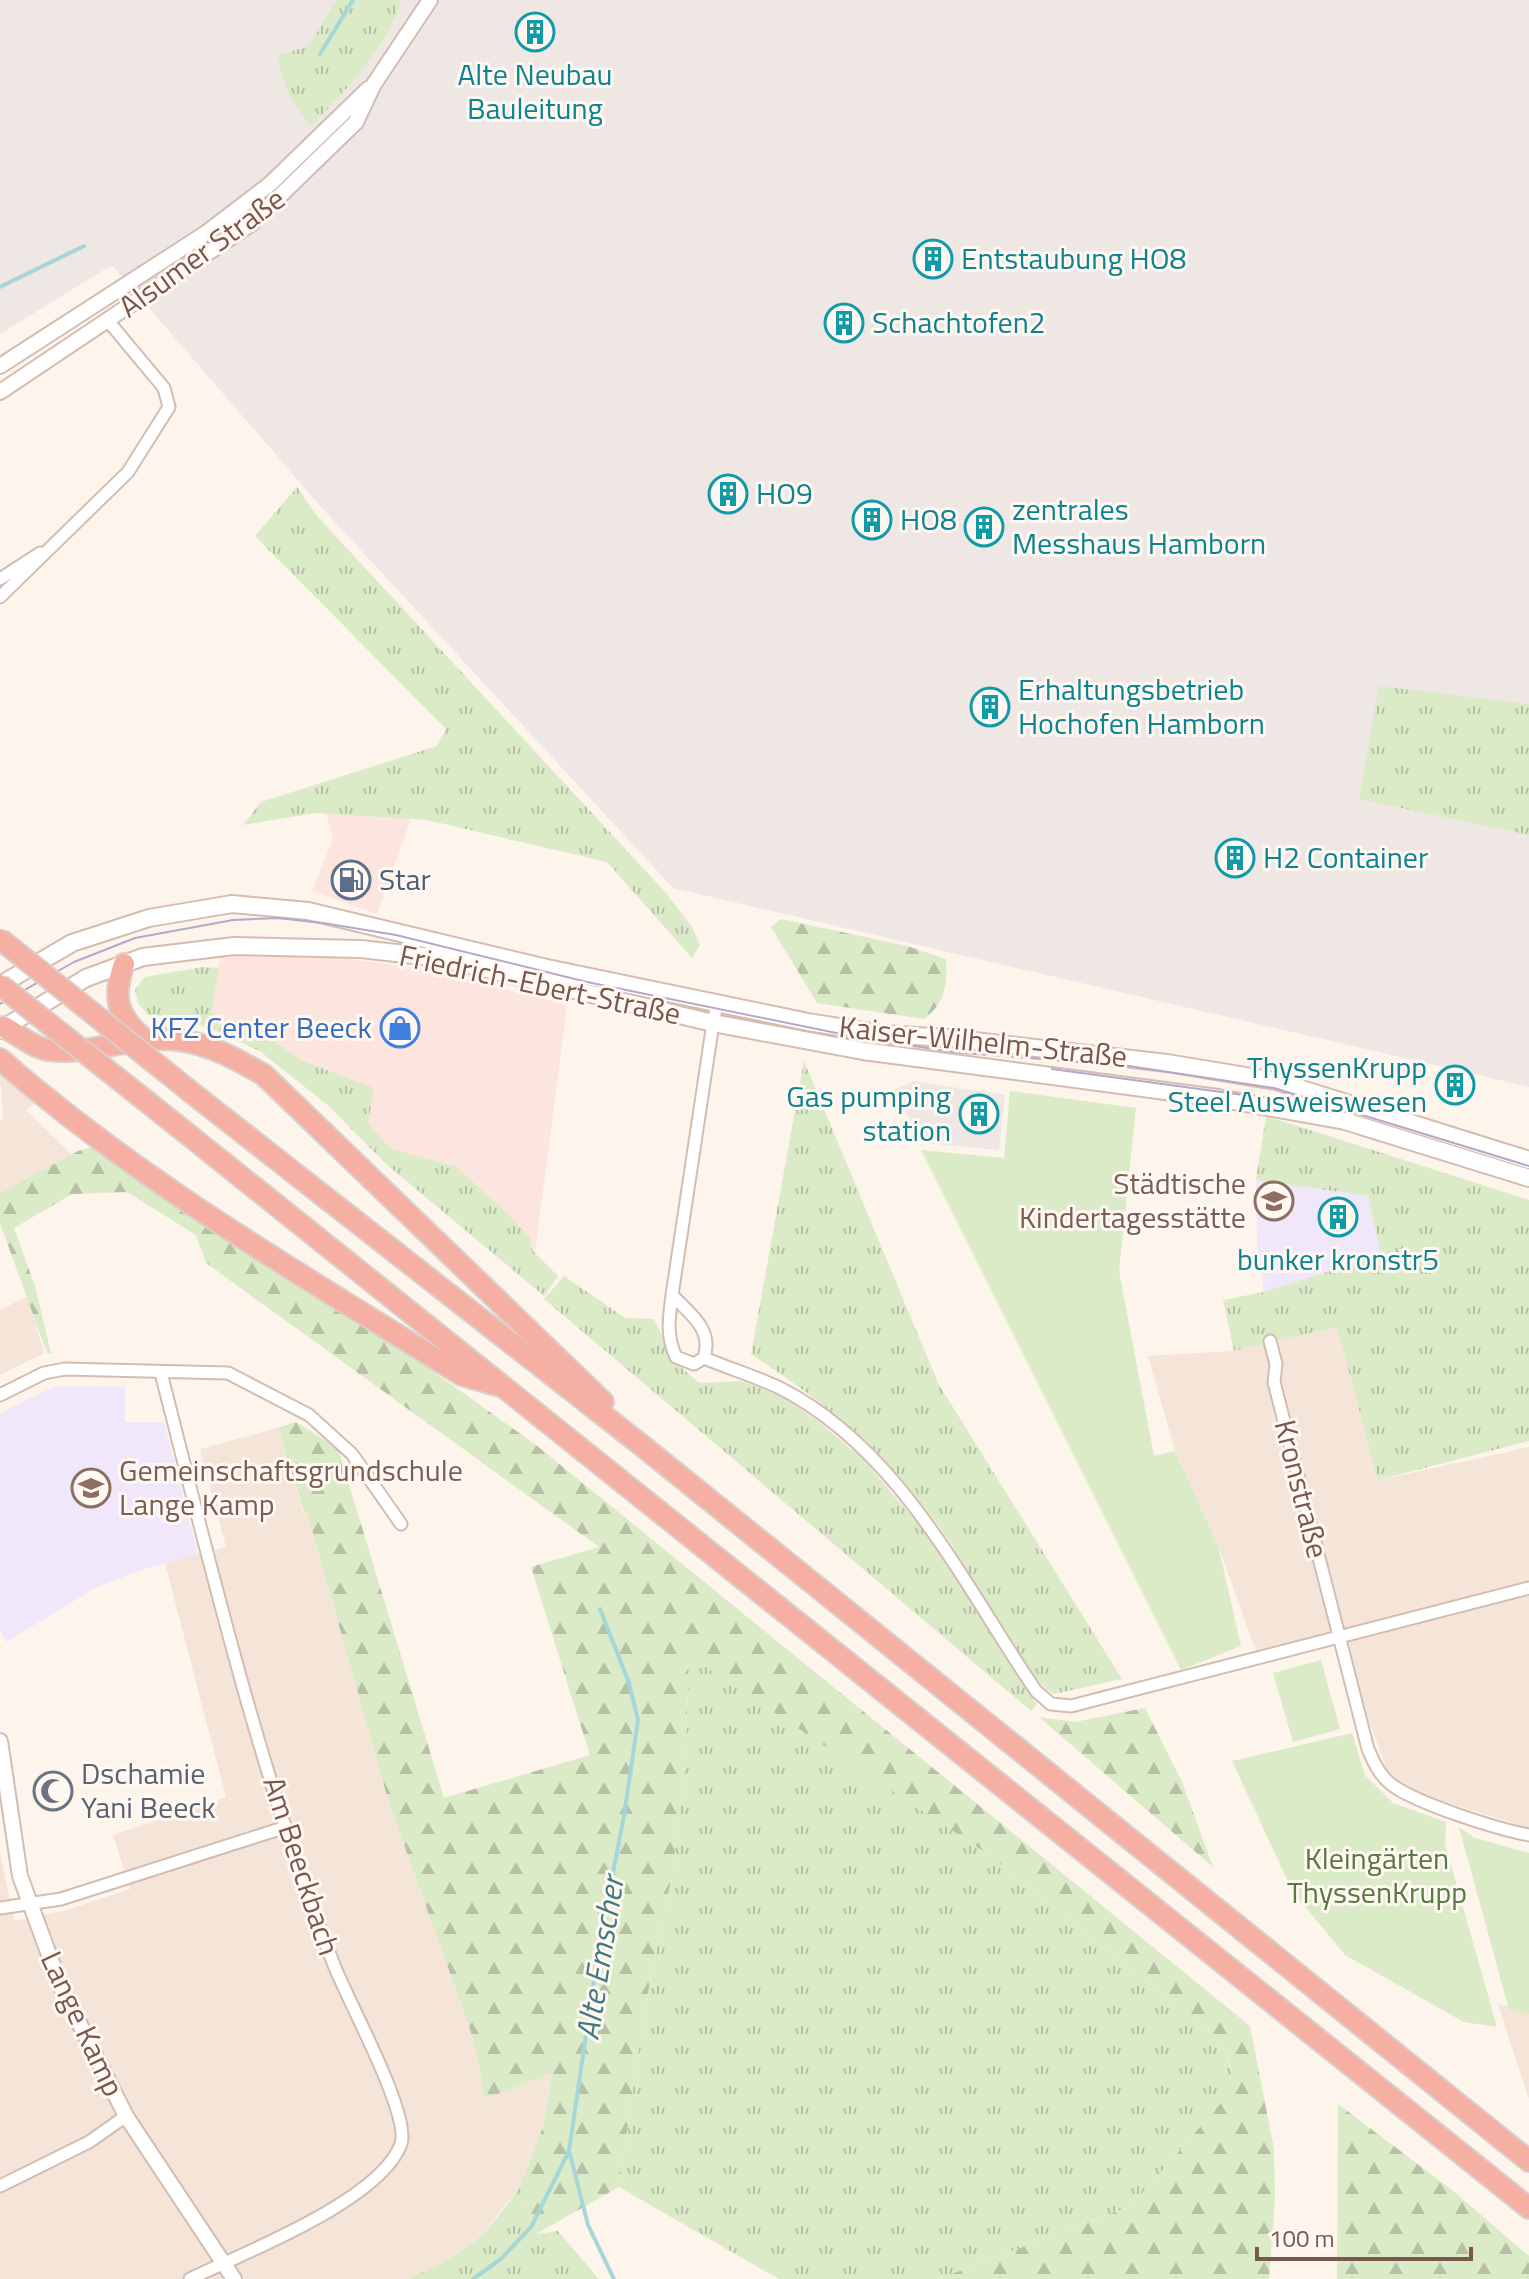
<svg xmlns="http://www.w3.org/2000/svg" width="1529" height="2279" viewBox="0 0 1529 2279" font-family="'Titillium Web',sans-serif">
  <style>
    .residential { fill: #f5e5d9 }
    .commercial { fill: #fde5df }
    .industrial { fill: #eee7e3 }
    .education { fill: #f1e7fa }
    .grass { fill: url(#grass-tufts) }
    .forest { fill: url(#forest-firs) }
    .garden { fill: #dbebc8 }
    .lines { fill: none; stroke-linecap: round; stroke-linejoin: round }
    .stream { stroke: #a5d7d9; stroke-width: 4 }
    .minor-casing { stroke: #d2bdb2; stroke-width: 15 }
    .tertiary-casing { stroke: #d2bdb2; stroke-width: 18 }
    .secondary-casing { stroke: #d5bcaf; stroke-width: 20 }
    .motorway-casing { stroke: #d9d0cd; stroke-width: 24 }
    .minor { stroke: #fff; stroke-width: 11 }
    .tertiary { stroke: #fff; stroke-width: 14 }
    .secondary { stroke: #fff; stroke-width: 16 }
    .motorway { stroke: #f6afa3; stroke-width: 20 }
    .tram { stroke: #b5a8c8; stroke-width: 2 }
    .motorway-bridge-casing { stroke: #d9d0cd; stroke-width: 24; stroke-linecap: butt }
    .motorway-bridge { stroke: #f6afa3; stroke-width: 20 }
    .labels { text-anchor: middle; stroke-width: 6; stroke-linejoin: round; paint-order: stroke }
    .culture-label { font-size: 30px; fill: #0d838f; stroke: #fff8f2; text-anchor: start }
    .street-label { font-size: 30px; fill: #79574d; stroke: #fff8f2 }
    .service-label { font-size: 30px; fill: #4e5e75; stroke: #fff8f2; text-anchor: start }
    .shop-label { font-size: 30px; fill: #366cbe; stroke: #fff8f2; text-anchor: end }
    .education-label { font-size: 30px; fill: #785e54; stroke: #fff8f2; text-anchor: end }
    .worship-label { font-size: 30px; fill: #5b616d; stroke: #fff8f2; text-anchor: start }
    .park-label { font-size: 30px; fill: #587941; stroke: #fff8f2 }
    .water-label { font-size: 32px; font-style: italic; fill: #407a7e; stroke: #fff8f2 }
  </style>
  <defs>
    <pattern id="grass-tufts" width="24" height="20" patternUnits="userSpaceOnUse" patternTransform="scale(2)"><rect width="24" height="20" fill="#dbebc8"/><path d="M3 7l-1-3M5 7V3M7 7l1-3M15 17l-1-3M17 17v-4M19 17l1-3" fill="none" stroke="#b6c1a5"/></pattern>
    <pattern id="forest-firs" width="22" height="20" patternUnits="userSpaceOnUse" patternTransform="scale(2)"><rect width="22" height="20" fill="#dbebc8"/><path d="M5 1l3.5 6h-7zM16 11l3.5 6h-7z" fill="#b6c1a5"/></pattern>
  </defs>
  <rect width="100%" height="100%" fill="#fdf4eb"/>
  <path class="residential" d="M 0,1075 L 36,1103 L 26,1110 L 72,1155 L 0,1193 L 0,1122 L 3,1119 Z
    M 28,1296 L 44,1353 L 0,1375 L 0,1310 Z
    M 1337,1327 L 1379,1480 L 1529,1447 L 1529,1828 L 1393,1786 L 1338,1637 L 1258,1657 L 1218,1545 L 1175,1451 L 1148,1356 L 1234,1351 Z
    M 278,1428 L 303,1512 L 307,1511 L 388,1800 L 473,2038 L 485,2099 L 552,2072 L 544,2124 L 534,2156 L 520,2187 L 482,2234 L 450,2262 L 408,2279 L 0,2279 L 0,1853 L 14,1921 L 67,1910 L 130,1889 L 113,1835 L 226,1797 L 165,1563 L 226,1547 L 200,1449 Z
    M 1498,2004 L 1529,2011 L 1529,2098 L 1528,2097 Z"/>
  <path class="commercial" d="M 326,813 L 411,819 L 377,914 L 312,891 L 333,839 Z
    M 222,953 L 326,956 L 426,969 L 567,1005 L 535,1254 L 397,1154 L 365,1125 L 348,1095 L 203,1013 Z"/>
  <path class="industrial" d="M 0,0 L 1529,0 L 1529,1087 L 673,888 L 322,508 L 112,265 L 0,334 Z
    M 913,1081 L 1005,1095 L 999,1150 L 925,1143 L 892,1091 Z"/>
  <path class="education" d="M 1256,1180 L 1368,1196 L 1381,1255 L 1264,1292 L 1257,1242 Z
    M 53,1387 L 125,1387 L 125,1422 L 164,1422 L 198,1554 L 141,1570 L 97,1587 L 6,1642 L 0,1629 L 0,1413 Z"/>
  <path class="grass" d="M 336,0 L 402,0 C 385,49 347,90 311,126 C 292,104 282,83 278,55 L 309,46 Z
    M 297,487 L 317,516 L 666,893 L 692,927 L 700,945 L 692,958 L 607,862 L 427,820 L 316,813 L 243,825 L 261,802 L 437,746 L 446,729 L 255,536 Z
    M 1379,686 L 1529,704 L 1529,835 L 1359,799 Z
    M 203,967 L 219,968 L 211,1013 L 271,1039 L 303,1061 L 374,1088 L 368,1123 L 391,1149 L 455,1166 L 503,1209 L 530,1238 L 532,1250 L 558,1276 L 544,1296 L 386,1164 L 330,1107 L 261,1052 L 222,1033 L 175,1017 L 148,1015 L 138,1003 L 135,990 L 144,977 Z
    M 804,1061 L 938,1383 L 1122,1679 L 1054,1694 C 1009,1666 973,1572 940,1528 C 883,1452 830,1405 751,1354 Z
    M 1266,1116 L 1529,1200 L 1529,1441 L 1378,1480 L 1337,1327 L 1234,1351 L 1223,1300 L 1264,1292 L 1381,1255 L 1368,1196 L 1256,1180 Z
    M 564,1276 L 625,1318 L 654,1319 L 675,1362 L 699,1383 L 742,1381 L 781,1396 L 815,1419 L 862,1458 L 930,1538 L 1037,1704 L 1031,1711 L 544,1299 Z
    M 689,1655 L 989,1855 L 1219,2039 L 1233,2075 L 1222,2102 L 1131,2206 L 938,2279 L 779,2279 L 619,2187 L 644,2012 L 673,1870 L 686,1742 Z
    M 520,2187 L 536,2234 L 558,2231 L 599,2279 L 408,2279 C 462,2258 487,2235 520,2187 Z"/>
  <path class="forest" d="M 781,919 L 907,946 L 946,959 C 948,983 945,1004 924,1019 L 817,1003 L 771,927 Z
    M 94,1147 L 399,1347 L 536,1445 L 1250,2026 L 1274,2149 L 1275,2198 L 1269,2279 L 938,2279 L 1131,2206 L 1222,2102 L 1233,2074 L 1219,2039 L 989,1855 L 689,1656 L 686,1742 L 673,1870 L 644,2012 L 619,2187 L 536,2234 L 520,2187 L 544,2124 L 552,2073 L 485,2099 L 473,2038 L 388,1800 L 307,1512 L 304,1512 L 278,1428 L 296,1422 L 338,1448 L 444,1798 L 590,1755 L 531,1567 L 599,1547 L 206,1263 L 196,1235 L 127,1192 L 72,1194 L 14,1228 L 35,1286 L 51,1353 L 47,1353 L 0,1223 L 0,1193 L 80,1150 Z
    M 1145,1708 L 1182,1782 L 1213,1867 L 1039,1717 L 1075,1722 Z
    M 1338,2104 L 1452,2190 L 1529,2256 L 1529,2279 L 1337,2279 Z"/>
  <path class="garden" d="M 1010,1091 L 1136,1108 L 1119,1271 L 1154,1456 L 1175,1451 L 1218,1545 L 1241,1646 L 1181,1670 L 921,1150 L 1004,1158 Z
    M 1321,1660 L 1340,1729 L 1293,1742 L 1273,1673 Z
    M 1352,1733 L 1365,1775 L 1393,1803 L 1446,1822 L 1445,1844 L 1497,2027 L 1464,2022 L 1345,1955 L 1293,1892 L 1232,1761 Z
    M 1459,1827 L 1475,1838 L 1529,1853 L 1529,2014 L 1509,2010 Z"/>
  <g class="lines">
    <path class="stream" d="M 320,54 L 353,0
      M 0,287 L 84,246
      M 570,2154 L 588,2225 L 614,2279
      M 473,2279 L 501,2259 L 531,2227 L 569,2151 L 600,1939 L 624,1816 L 638,1720 L 629,1683 L 600,1609"/>
    <defs>
      <path id="minor" d="M 0,579 L 40,553
        M 0,597 L 128,472 L 169,407 L 164,388 L 109,322
        M 672,1295 C 691,1315 713,1329 704,1358 L 694,1364 L 676,1357 C 666,1336 669,1318 672,1295 L 713,1023 L 717,1004
        M 1270,1341 L 1276,1364 L 1274,1382 L 1368,1749 C 1374,1763 1380,1776 1392,1785 C 1418,1804 1497,1829 1529,1835
        M 704,1358 C 728,1368 754,1376 778,1387 C 900,1448 963,1584 1036,1691 L 1051,1704 L 1071,1706 L 1529,1588
        M 161,1373 C 212,1572 260,1774 334,1965 C 347,1999 411,2115 401,2144 C 380,2201 243,2253 190,2279
        M 0,1395 L 44,1373 L 65,1369 L 228,1373 L 309,1415 L 352,1454 L 401,1524
        M 0,1908 L 61,1899 L 286,1827
        M 0,2186 L 89,2142 L 126,2116"/>
      <path id="tertiary" d="M 0,366 L 206,233 L 270,184 L 368,89
        M 0,392 L 251,224 L 356,122 L 374,84 L 430,0
        M 0,1741 L 20,1876 L 61,1987 L 126,2116 L 234,2279"/>
      <path id="secondary" d="M 0,985 L 72,943 L 149,918 L 232,904 L 308,911 L 547,968 L 808,1022 L 883,1034 L 948,1038 L 1167,1063 L 1276,1081 L 1529,1160
        M 0,1030 L 86,978 L 143,957 L 234,946 L 361,949 L 440,958 L 713,1023 L 863,1051 L 1218,1098 L 1345,1121 L 1529,1178"/>
      <path id="motorway" d="M 124,964 C 112,997 117,1016 144,1039
        M 4,1027 C 18,1035 33,1047 48,1050 C 91,1056 135,1034 178,1040 C 210,1044 236,1059 264,1075 L 603,1402
        M 0,1059 C 140,1182 305,1277 462,1375 L 496,1385
        M 201,1100 L 640,1444 L 1529,2161
        M 180,1128 L 1529,2208"/>
    </defs>
    <use href="#minor" class="minor-casing"/>
    <use href="#tertiary" class="tertiary-casing"/>
    <use href="#secondary" class="secondary-casing"/>
    <use href="#motorway" class="motorway-casing"/>
    <use href="#minor" class="minor"/>
    <use href="#tertiary" class="tertiary"/>
    <use href="#secondary" class="secondary"/>
    <use href="#motorway" class="motorway"/>
    <path class="tram" d="M 0,1004 L 74,962 L 135,938 L 233,920 L 277,918 L 323,923 L 396,935 L 587,982 L 856,1037 L 953,1052 L 1129,1066 L 1274,1088 L 1529,1166
      M 1052,1069 L 1251,1096"/>
    <defs>
      <path id="motorway-bridge" d="M 0,939 L 201,1100
        M 0,985 L 180,1128"/>
    </defs>
    <use href="#motorway-bridge" class="motorway-bridge-casing"/>
    <use href="#motorway-bridge" class="motorway-bridge"/>
  </g>
  <defs>
    <symbol id="building-ring" viewBox="-11 -11 22 22"><circle r="9.5" fill="#fff8f2" stroke="#0f9aa8" stroke-width="1.5"/><path d="M-4-6H4V6H1V3H-1V6H-4ZM-2.5-4.3h1.7v1.8h-1.7ZM.8-4.3h1.7v1.8H.8ZM-2.5-1h1.7V.8h-1.7ZM.8-1h1.7V.8H.8Z" fill="#0f9aa8"/></symbol>
    <symbol id="fuel-ring" viewBox="-11 -11 22 22"><circle r="9.5" fill="#fff8f2" stroke="#5c6f8a" stroke-width="1.5"/><path d="M-5.5-6h7V0h2V4h1.3V-2.5L3-4.5l.8-.8L6-3V5H2.5V1h-1V6h-7ZM-4.2-4.7v3.2H.2V-4.7Z" fill="#5c6f8a"/></symbol>
    <symbol id="shop-ring" viewBox="-11 -11 22 22"><circle r="9.5" fill="#fff8f2" stroke="#3f7fe0" stroke-width="1.5"/><path d="M-5-2.5h2.3a2.7 3.5 0 0 1 5.4 0H5L5.5 6h-11ZM-1.5-2.5h3a1.5 2.3 0 0 0-3 0Z" fill="#3f7fe0"/></symbol>
    <symbol id="school-ring" viewBox="-11 -11 22 22"><circle r="9.5" fill="#fff8f2" stroke="#8d6e63" stroke-width="1.5"/><path d="M0-5L7-2L0 1L-7-2ZM-4 1L0 2.5L4 1V4Q0 6-4 4Z" fill="#8d6e63"/></symbol>
    <symbol id="mosque-ring" viewBox="-11 -11 22 22"><circle r="9.5" fill="#fff8f2" stroke="#6b7280" stroke-width="1.5"/><path d="M3.5-4.9A6 6 0 1 0 3.5 4.9A5 5 0 1 1 3.5-4.9Z" fill="#6b7280"/></symbol>
  </defs>
  <g fill-rule="evenodd">
    <use href="#building-ring" x="513" y="10" width="44" height="44"/>
    <use href="#building-ring" x="911" y="237" width="44" height="44"/>
    <use href="#building-ring" x="822" y="301" width="44" height="44"/>
    <use href="#building-ring" x="706" y="472" width="44" height="44"/>
    <use href="#building-ring" x="850" y="498" width="44" height="44"/>
    <use href="#building-ring" x="962" y="505" width="44" height="44"/>
    <use href="#building-ring" x="968" y="685" width="44" height="44"/>
    <use href="#building-ring" x="1213" y="836" width="44" height="44"/>
    <use href="#fuel-ring" x="329" y="858" width="44" height="44"/>
    <use href="#shop-ring" x="378" y="1006" width="44" height="44"/>
    <use href="#building-ring" x="1433" y="1063" width="44" height="44"/>
    <use href="#building-ring" x="957" y="1092" width="44" height="44"/>
    <use href="#school-ring" x="1252" y="1179" width="44" height="44"/>
    <use href="#building-ring" x="1316" y="1195" width="44" height="44"/>
    <use href="#school-ring" x="69" y="1466" width="44" height="44"/>
    <use href="#mosque-ring" x="31" y="1769" width="44" height="44"/>
  </g>
  <g class="labels">
    <g class="culture-label">
      <text x="535" y="85" text-anchor="middle">Alte Neubau<tspan x="535" dy="34">Bauleitung</tspan></text>
      <text x="961" y="269">Entstaubung HO8</text>
      <text x="872" y="333">Schachtofen2</text>
      <text x="756" y="504">HO9</text>
      <text x="1012" y="520">zentrales<tspan x="1012" dy="34">Messhaus Hamborn</tspan></text>
      <text x="900" y="530">HO8</text>
      <text x="1018" y="700">Erhaltungsbetrieb<tspan x="1018" dy="34">Hochofen Hamborn</tspan></text>
      <text x="1263" y="868">H2 Container</text>
      <text x="1427" y="1078" text-anchor="end">ThyssenKrupp<tspan x="1427" dy="34">Steel Ausweiswesen</tspan></text>
      <text x="951" y="1107" text-anchor="end">Gas pumping<tspan x="951" dy="34">station</tspan></text>
      <text x="1338" y="1270" text-anchor="middle">bunker kronstr5</text>
    </g>
    <g class="street-label">
      <text transform="translate(202 253) rotate(-36)" y="10">Alsumer Straße</text>
      <text transform="translate(540 985) rotate(12)" y="10">Friedrich-Ebert-Straße</text>
      <text transform="translate(983 1042) rotate(6)" y="10">Kaiser-Wilhelm-Straße</text>
      <text transform="translate(1301 1489) rotate(76)" y="10">Kronstraße</text>
      <text transform="translate(301 1866) rotate(72)" y="10">Am Beeckbach</text>
      <text transform="translate(82 2024) rotate(65)" y="10">Lange Kamp</text>
    </g>
    <g class="service-label">
      <text x="379" y="890">Star</text>
    </g>
    <g class="shop-label">
      <text x="372" y="1038">KFZ Center Beeck</text>
    </g>
    <g class="education-label">
      <text x="1246" y="1194">Städtische<tspan x="1246" dy="34">Kindertagesstätte</tspan></text>
      <text x="119" y="1481" text-anchor="start">Gemeinschaftsgrundschule<tspan x="119" dy="34">Lange Kamp</tspan></text>
    </g>
    <g class="worship-label">
      <text x="81" y="1784">Dschamie<tspan x="81" dy="34">Yani Beeck</tspan></text>
    </g>
    <g class="park-label">
      <text x="1377" y="1869">Kleingärten<tspan x="1377" dy="34">ThyssenKrupp</tspan></text>
    </g>
    <g class="water-label">
      <text transform="translate(600 1958) rotate(-81)" y="11">Alte Emscher</text>
    </g>
  </g>
  <path d="M1257 2247v12h214v-12" fill="none" stroke="#79574d" stroke-width="4"/>
  <text x="1269" y="2247" font-size="24" fill="#79574d" stroke="#fff8f2" stroke-width="6" paint-order="stroke">100 m</text>
</svg>
